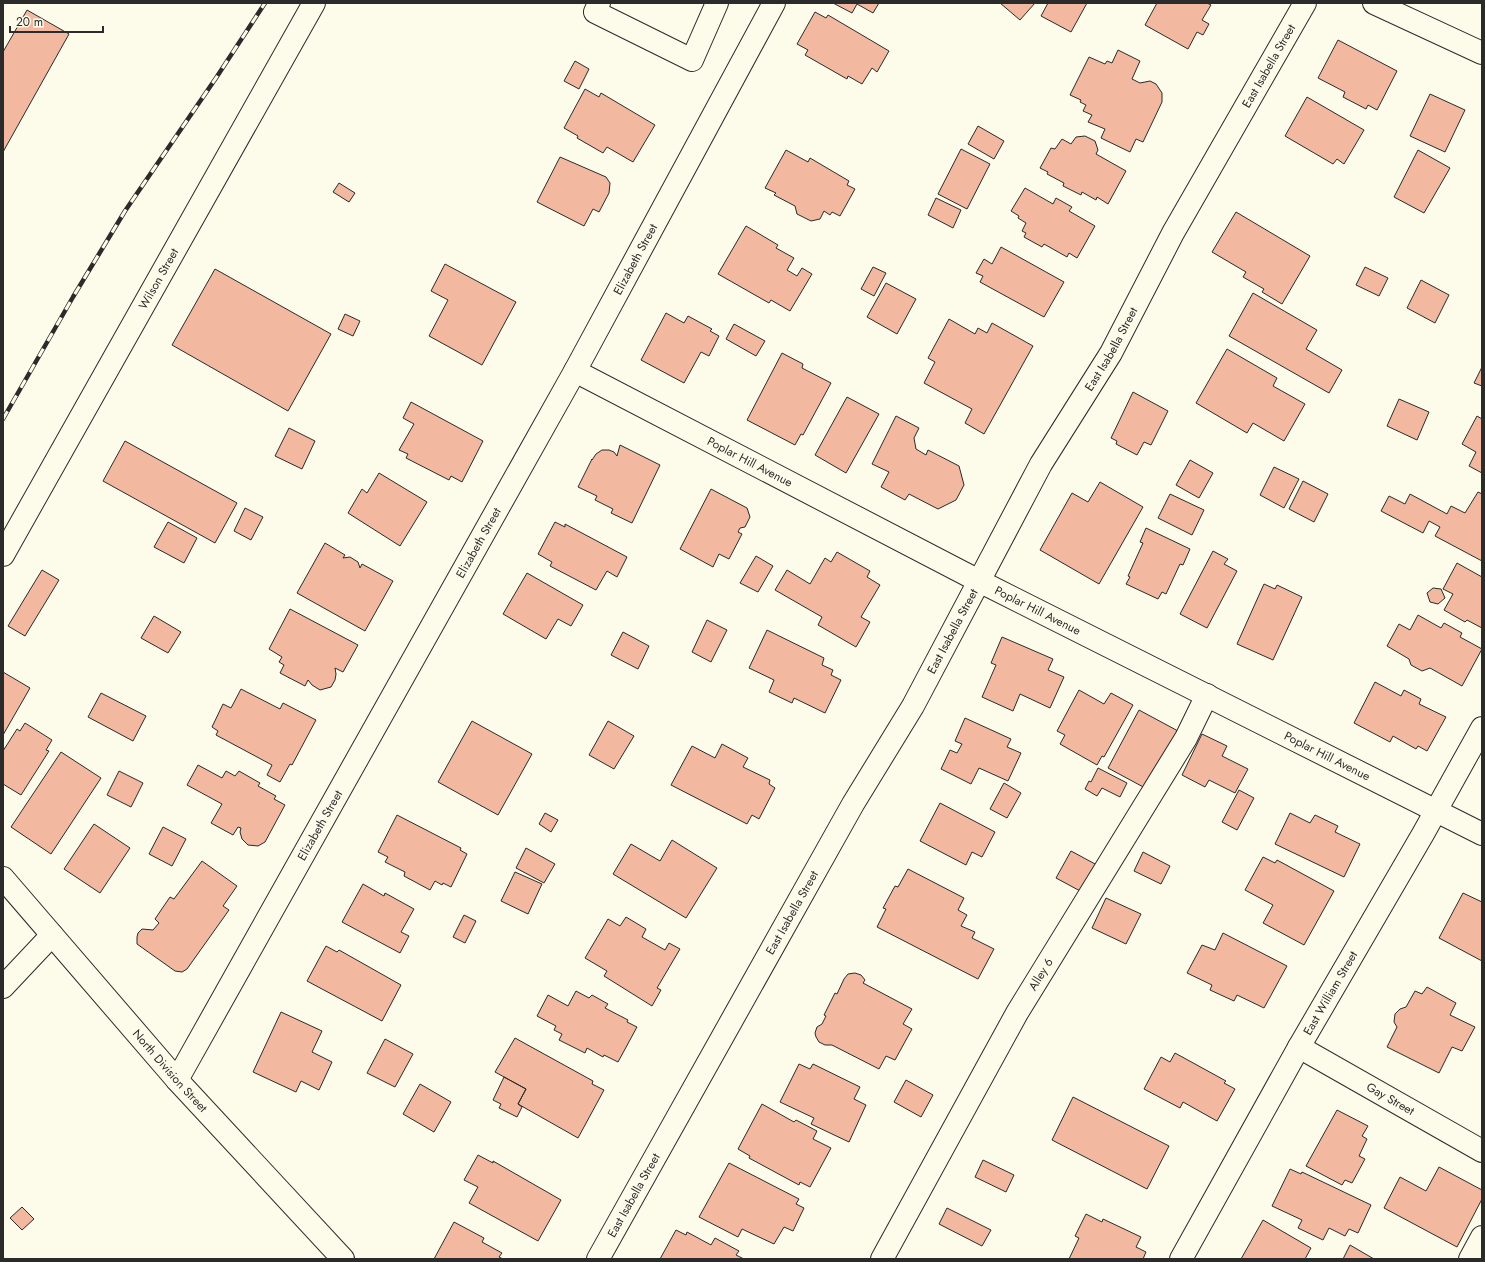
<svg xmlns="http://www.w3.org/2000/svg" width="1485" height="1262" viewBox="0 0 1485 1262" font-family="Jost,sans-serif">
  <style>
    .building { fill: #f2b8a0; stroke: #2b2b2b }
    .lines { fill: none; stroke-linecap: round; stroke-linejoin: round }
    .minor-casing { stroke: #2b2b2b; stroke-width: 24 }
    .major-casing { stroke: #2b2b2b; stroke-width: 24 }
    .minor { stroke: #fdfbea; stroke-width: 22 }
    .major { stroke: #fdfbea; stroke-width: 22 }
    .rail-casing { stroke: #2b2b2b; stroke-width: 4.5 }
    .rail { stroke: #fdfbea; stroke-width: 3; stroke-dasharray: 9; stroke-linecap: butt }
    .labels { text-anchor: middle; stroke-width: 3; stroke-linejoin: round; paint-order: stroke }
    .street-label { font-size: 12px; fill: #2b2b2b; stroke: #fdfbea }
  </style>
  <rect width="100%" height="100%" fill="#fdfbea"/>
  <path class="building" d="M 833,3 L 879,3 L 873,13 L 857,4 L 852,13 Z
    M 1000,3 L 1035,3 L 1020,20 Z
    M 1048,3 L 1087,3 L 1071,32 L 1041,16 Z
    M 1157,3 L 1207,3 L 1211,5 L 1202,20 L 1209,24 L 1203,35 L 1197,32 L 1188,49 L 1145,25 Z
    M 27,10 L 69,34 L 3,152 L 3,52 Z
    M 815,12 L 826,18 L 828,15 L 889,51 L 877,72 L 872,68 L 862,84 L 848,76 L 847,79 L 805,55 L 808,50 L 797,44 Z
    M 1338,40 L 1397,71 L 1377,110 L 1368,105 L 1366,109 L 1343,97 L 1345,92 L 1318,78 Z
    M 1118,50 L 1140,61 L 1132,79 L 1140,83 L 1150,81 L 1156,84 L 1162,93 L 1162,102 L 1143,142 L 1136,139 L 1130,152 L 1101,138 L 1105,129 L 1088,122 L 1092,115 L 1083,111 L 1086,105 L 1080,102 L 1081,100 L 1070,95 L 1089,57 L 1105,64 L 1107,61 L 1112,63 Z
    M 575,61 L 589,69 L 579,89 L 564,81 Z
    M 585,89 L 599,97 L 601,93 L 655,125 L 633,162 L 607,147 L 603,153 L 577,138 L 578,136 L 564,128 Z
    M 1430,94 L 1465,110 L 1445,152 L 1410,136 Z
    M 1307,97 L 1364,130 L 1344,164 L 1337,159 L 1333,164 L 1285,136 Z
    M 978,126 L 1004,141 L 994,159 L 968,144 Z
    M 1085,136 L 1095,141 L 1098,150 L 1096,154 L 1126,171 L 1108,204 L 1097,197 L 1096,200 L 1082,192 L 1081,195 L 1063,186 L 1064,183 L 1047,174 L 1048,172 L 1040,168 L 1051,148 L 1055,149 L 1062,139 L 1071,144 L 1076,137 Z
    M 961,149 L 990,164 L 967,209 L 938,194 Z
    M 786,150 L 808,162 L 810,158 L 849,181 L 847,185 L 855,189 L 840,216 L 832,212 L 830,215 L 824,211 L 820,219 L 811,221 L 797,214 L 795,206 L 774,195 L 776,193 L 765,188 Z
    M 1418,150 L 1450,168 L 1424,213 L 1394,197 Z
    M 560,157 L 606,177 L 610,183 L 609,193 L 599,212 L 593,209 L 584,226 L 537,202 Z
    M 339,183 L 355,193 L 349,202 L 333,192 Z
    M 1025,188 L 1053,204 L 1056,198 L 1072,207 L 1069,211 L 1095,226 L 1077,258 L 1069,253 L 1067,257 L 1044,244 L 1042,247 L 1024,237 L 1026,233 L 1022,231 L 1026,223 L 1018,218 L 1019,216 L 1011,211 Z
    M 936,198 L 961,210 L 953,228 L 928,215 Z
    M 1236,212 L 1310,256 L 1282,304 L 1262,292 L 1264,289 L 1243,277 L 1246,272 L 1212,252 Z
    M 746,226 L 778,245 L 776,248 L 794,258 L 787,270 L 797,276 L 802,268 L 812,274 L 790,311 L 771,300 L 769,303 L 718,274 Z
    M 1001,247 L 1064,282 L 1044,317 L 980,282 L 983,276 L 976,273 L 984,259 L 992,264 Z
    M 445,264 L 516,302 L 482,365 L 429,336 L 448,300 L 431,291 Z
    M 873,267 L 886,273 L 874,296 L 861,289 Z
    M 1365,267 L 1388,278 L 1379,296 L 1356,285 Z
    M 215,269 L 331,334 L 288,411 L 172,345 Z
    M 1421,280 L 1449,295 L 1435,323 L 1407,308 Z
    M 886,283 L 916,299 L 897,334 L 867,317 Z
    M 1253,293 L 1317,330 L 1306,349 L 1342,370 L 1329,393 L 1229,336 Z
    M 666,313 L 684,323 L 688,316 L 712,329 L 710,331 L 719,336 L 709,356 L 701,352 L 684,383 L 641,360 Z
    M 345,314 L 360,321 L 353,336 L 338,329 Z
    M 949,319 L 975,334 L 978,328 L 987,333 L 992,323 L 1033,346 L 984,434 L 965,423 L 972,409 L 924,383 L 935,362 L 928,358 Z
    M 734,324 L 765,341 L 756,356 L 726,339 Z
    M 1227,349 L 1277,378 L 1273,386 L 1305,404 L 1284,441 L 1253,423 L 1247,433 L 1196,403 Z
    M 782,353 L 803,364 L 802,368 L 831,383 L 803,435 L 801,434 L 795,445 L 747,420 Z
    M 1482,367 L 1482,386 L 1474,383 Z
    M 1133,392 L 1168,411 L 1151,445 L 1144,442 L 1137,455 L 1116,444 L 1117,441 L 1111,438 Z
    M 847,397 L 879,414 L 846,473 L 815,455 Z
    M 1399,399 L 1429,412 L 1417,440 L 1387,426 Z
    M 411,402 L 483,441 L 462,482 L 451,476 L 449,480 L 406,458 L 408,454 L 399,450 L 414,424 L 403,418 Z
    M 896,416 L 919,428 L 914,438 L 916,449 L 926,455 L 928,450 L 959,466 L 964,485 L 956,500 L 938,509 L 909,494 L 905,500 L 881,487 L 889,472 L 872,464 Z
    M 1477,416 L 1482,419 L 1482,473 L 1469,466 L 1476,452 L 1462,444 Z
    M 289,428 L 315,441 L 302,469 L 275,456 Z
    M 125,441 L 237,503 L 215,543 L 103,481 Z
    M 620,445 L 660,465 L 632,523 L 611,513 L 613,509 L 595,500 L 597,496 L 578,487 L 592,459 L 592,460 L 596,454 L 602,450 L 609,450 L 614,452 L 617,456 Z
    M 1190,460 L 1213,473 L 1199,498 L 1176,485 Z
    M 1274,467 L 1299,479 L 1284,508 L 1260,495 Z
    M 379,473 L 427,502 L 400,546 L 348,513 L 362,489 L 367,493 Z
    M 1303,481 L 1328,494 L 1314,522 L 1289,509 Z
    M 1100,482 L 1143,507 L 1099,584 L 1040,550 L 1072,493 L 1088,502 Z
    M 711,489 L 747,508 L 750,517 L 745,527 L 740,528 L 738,532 L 742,534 L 729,559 L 719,554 L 713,567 L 680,549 Z
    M 1478,492 L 1482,494 L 1482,561 L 1435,536 L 1440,527 L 1429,521 L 1423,533 L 1381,511 L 1389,496 L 1405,504 L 1410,494 L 1447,514 L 1451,506 L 1465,513 Z
    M 1170,494 L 1204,510 L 1192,535 L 1158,518 Z
    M 245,508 L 263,517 L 251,540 L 234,531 Z
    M 168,522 L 197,538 L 184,563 L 154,547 Z
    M 555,522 L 565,527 L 565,524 L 627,557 L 617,577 L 607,571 L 596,590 L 550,566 L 552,562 L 538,554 Z
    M 1146,528 L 1190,549 L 1183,565 L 1180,564 L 1166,594 L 1162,592 L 1158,599 L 1126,584 L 1130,577 L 1128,576 L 1143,543 L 1140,542 Z
    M 325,543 L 345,555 L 343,558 L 350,557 L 358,562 L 360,568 L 362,564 L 393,581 L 365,631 L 297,593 Z
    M 1213,551 L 1228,559 L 1224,564 L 1237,571 L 1207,628 L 1180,614 Z
    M 837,552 L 870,571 L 867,577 L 880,585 L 861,617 L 870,622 L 856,647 L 818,625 L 822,617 L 775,590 L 787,570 L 810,584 L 825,558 L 831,562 Z
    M 756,556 L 773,566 L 758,592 L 740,583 Z
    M 1457,563 L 1482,577 L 1482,628 L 1467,620 L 1465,622 L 1444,610 L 1453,594 L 1443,589 Z
    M 42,570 L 59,580 L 25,636 L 8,626 Z
    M 527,573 L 583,605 L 571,626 L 558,619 L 546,639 L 503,614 Z
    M 1264,584 L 1275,589 L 1277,585 L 1302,597 L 1273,660 L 1237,644 Z
    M 1433,588 L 1441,589 L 1445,598 L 1438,604 L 1430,602 L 1427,593 Z
    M 290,609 L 358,645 L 343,672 L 335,668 L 336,674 L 335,680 L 331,687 L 320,690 L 312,685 L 308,680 L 305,686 L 280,673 L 284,665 L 279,662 L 282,657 L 269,649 Z
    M 1418,615 L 1441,628 L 1444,623 L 1462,633 L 1460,637 L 1482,649 L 1462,686 L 1430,668 L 1422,671 L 1411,665 L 1409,659 L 1387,646 L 1399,624 L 1410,630 Z
    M 154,616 L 181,632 L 168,653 L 141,638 Z
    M 707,620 L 727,630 L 711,662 L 692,652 Z
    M 767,630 L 824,658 L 822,665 L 833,670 L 831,675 L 841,680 L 825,713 L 794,698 L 792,703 L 769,692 L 774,680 L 749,668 Z
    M 623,632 L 649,646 L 638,669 L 611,655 Z
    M 1002,637 L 1053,659 L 1048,670 L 1064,677 L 1050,708 L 1020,694 L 1013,711 L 982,697 L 996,665 L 991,663 Z
    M 3,672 L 30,688 L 3,735 Z
    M 1375,682 L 1401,696 L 1404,690 L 1421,699 L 1419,704 L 1446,717 L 1427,751 L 1418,746 L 1416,749 L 1393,736 L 1390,742 L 1354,723 Z
    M 241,689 L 280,709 L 283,703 L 316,720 L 292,765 L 290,764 L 280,782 L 267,775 L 272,765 L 216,735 L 218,731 L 212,727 L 223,704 L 231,708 Z
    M 1079,690 L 1104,704 L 1111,693 L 1133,705 L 1104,757 L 1102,756 L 1097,765 L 1060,744 L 1065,735 L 1057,731 Z
    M 101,693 L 146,716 L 133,741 L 88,717 Z
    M 1139,710 L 1178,731 L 1147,789 L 1108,768 Z
    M 965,718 L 1011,739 L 1007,747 L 1021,753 L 1008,781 L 979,768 L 971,784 L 941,769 L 950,750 L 957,753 L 962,744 L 955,741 Z
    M 472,721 L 532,754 L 498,815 L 438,782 Z
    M 608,721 L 634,736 L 614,769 L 589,755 Z
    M 25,723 L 52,740 L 46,750 L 49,751 L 21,795 L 3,784 L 3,751 L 17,729 L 20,731 Z
    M 1202,734 L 1227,746 L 1222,756 L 1248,769 L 1235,793 L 1209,780 L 1205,787 L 1182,775 Z
    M 722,744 L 748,758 L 743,767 L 770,780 L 769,784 L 775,788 L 759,819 L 752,815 L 747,824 L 671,785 L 692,746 L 715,758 Z
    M 61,752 L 101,778 L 51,854 L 11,827 Z
    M 198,765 L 222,778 L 226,771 L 235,776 L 239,771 L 260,783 L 258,786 L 276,796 L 274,799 L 285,805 L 265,842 L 258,846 L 248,845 L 242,839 L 240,832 L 241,828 L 238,827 L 233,835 L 211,823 L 222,804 L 187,785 Z
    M 1098,768 L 1127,783 L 1120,797 L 1102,788 L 1097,796 L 1085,789 L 1089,781 L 1091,782 Z
    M 119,771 L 143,783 L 131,807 L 107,795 Z
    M 1004,783 L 1021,793 L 1007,818 L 990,809 Z
    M 1239,790 L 1254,798 L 1237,830 L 1222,822 Z
    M 940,803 L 995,832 L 982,857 L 972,852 L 966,865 L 920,841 Z
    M 545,813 L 558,820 L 551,832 L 539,824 Z
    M 1290,813 L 1310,823 L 1315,815 L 1338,826 L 1335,832 L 1360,844 L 1344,877 L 1275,844 Z
    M 397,815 L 461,848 L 460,850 L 467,854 L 451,887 L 443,883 L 442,885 L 435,881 L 430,890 L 404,876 L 405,872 L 385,862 L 388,857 L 378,852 Z
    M 94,824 L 130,848 L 100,893 L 64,869 Z
    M 163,827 L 186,839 L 172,866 L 149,854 Z
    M 672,840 L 717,868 L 686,918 L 613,874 L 631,844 L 660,861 Z
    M 526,848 L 555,864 L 544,883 L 516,868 Z
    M 1071,851 L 1097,865 L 1082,892 L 1056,878 Z
    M 1143,852 L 1170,866 L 1161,884 L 1134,871 Z
    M 1263,857 L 1275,863 L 1277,860 L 1334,891 L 1304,945 L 1263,923 L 1273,905 L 1245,890 Z
    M 202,861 L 237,886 L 223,906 L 229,910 L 187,969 L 182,972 L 175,971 L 137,944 L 137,937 L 138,933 L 142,929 L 153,930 L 159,923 L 155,919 L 170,897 L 174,899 Z
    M 908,869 L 964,898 L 958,910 L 967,915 L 961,926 L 975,932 L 972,938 L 994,949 L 978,979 L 877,927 L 886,909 L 883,908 L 895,886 L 898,887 Z
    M 515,872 L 542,884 L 528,914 L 501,901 Z
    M 363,884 L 384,896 L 385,893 L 414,909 L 401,932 L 409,936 L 400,953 L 342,922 Z
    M 1463,893 L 1482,902 L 1482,961 L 1439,938 Z
    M 1106,898 L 1141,914 L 1126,944 L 1092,928 Z
    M 464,915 L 476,921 L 465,943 L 453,937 Z
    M 626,917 L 646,929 L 642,937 L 665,950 L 669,943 L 680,949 L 657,988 L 661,990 L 652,1006 L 604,976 L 607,971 L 585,958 L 608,919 L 620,926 Z
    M 1223,933 L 1287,966 L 1264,1008 L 1237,995 L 1234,1001 L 1210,990 L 1212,985 L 1187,973 L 1202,945 L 1215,950 Z
    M 326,946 L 337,952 L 339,950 L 401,985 L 382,1021 L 307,981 Z
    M 855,973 L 861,975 L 865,980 L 863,983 L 912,1009 L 903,1024 L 912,1029 L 895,1060 L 886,1056 L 879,1069 L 832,1045 L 825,1045 L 819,1042 L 816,1037 L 815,1033 L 817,1027 L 822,1024 L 826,1016 L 824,1015 L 835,993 L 837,994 L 844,979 L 848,974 Z
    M 1427,987 L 1456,1003 L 1450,1015 L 1475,1027 L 1462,1051 L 1452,1047 L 1439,1073 L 1387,1047 L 1397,1027 L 1394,1022 L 1395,1014 L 1400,1009 L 1406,1007 L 1415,991 L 1422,994 Z
    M 576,991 L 589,998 L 592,995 L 608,1004 L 605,1008 L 628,1020 L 627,1022 L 637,1027 L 618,1062 L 604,1055 L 603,1057 L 587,1048 L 585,1053 L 559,1040 L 562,1034 L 554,1030 L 556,1026 L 537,1016 L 548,995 L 568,1006 Z
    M 281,1012 L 322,1031 L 312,1052 L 332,1062 L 319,1090 L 301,1081 L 296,1092 L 253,1072 Z
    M 515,1038 L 593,1081 L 592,1084 L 604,1090 L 578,1138 L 518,1104 L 526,1089 L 495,1072 Z
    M 385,1039 L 413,1054 L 395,1087 L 367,1073 Z
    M 1175,1053 L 1226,1081 L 1224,1083 L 1235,1089 L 1217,1121 L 1183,1102 L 1180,1108 L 1144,1089 L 1161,1057 L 1170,1062 Z
    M 799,1064 L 810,1069 L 813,1064 L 860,1087 L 854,1099 L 866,1105 L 849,1142 L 811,1124 L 814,1118 L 780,1102 Z
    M 504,1077 L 526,1089 L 518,1104 L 522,1107 L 517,1117 L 499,1108 L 501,1104 L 493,1100 Z
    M 906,1080 L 933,1095 L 921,1117 L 894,1102 Z
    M 420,1084 L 451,1102 L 434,1132 L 403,1114 Z
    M 1073,1097 L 1169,1146 L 1147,1189 L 1052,1140 Z
    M 762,1104 L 794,1122 L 796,1120 L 817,1131 L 813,1139 L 831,1148 L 810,1187 L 800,1182 L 799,1185 L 749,1158 L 750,1156 L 738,1149 Z
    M 1337,1110 L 1368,1126 L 1362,1136 L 1367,1139 L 1359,1156 L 1365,1159 L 1352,1183 L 1345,1180 L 1342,1185 L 1306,1166 Z
    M 478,1155 L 493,1163 L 493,1161 L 561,1200 L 538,1241 L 469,1203 L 478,1187 L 464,1180 Z
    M 983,1160 L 1014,1175 L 1006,1192 L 975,1177 Z
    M 729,1163 L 799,1199 L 796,1204 L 804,1208 L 793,1231 L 784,1227 L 774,1244 L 742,1229 L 738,1237 L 699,1217 Z
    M 1439,1167 L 1482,1190 L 1482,1199 L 1457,1247 L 1384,1208 L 1400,1177 L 1426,1191 Z
    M 1290,1169 L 1301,1174 L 1302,1172 L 1371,1205 L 1358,1233 L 1349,1229 L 1345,1236 L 1329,1228 L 1323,1240 L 1298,1228 L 1302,1220 L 1272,1206 Z
    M 22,1207 L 34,1219 L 22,1230 L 10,1218 Z
    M 947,1208 L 991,1230 L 982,1246 L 939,1224 Z
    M 1086,1214 L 1102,1222 L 1103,1219 L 1141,1237 L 1136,1247 L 1146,1252 L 1143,1259 L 1069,1259 L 1079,1238 L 1075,1236 Z
    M 1263,1220 L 1311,1248 L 1305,1259 L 1241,1259 Z
    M 454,1222 L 484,1238 L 482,1242 L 502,1253 L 499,1257 L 503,1259 L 434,1259 Z
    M 676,1230 L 686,1235 L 687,1232 L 711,1245 L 715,1238 L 739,1251 L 736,1255 L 744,1259 L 660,1259 Z
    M 1350,1245 L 1374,1259 L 1343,1259 Z"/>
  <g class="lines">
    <defs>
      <g id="minor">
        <path d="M 599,3 L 595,12 L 692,60 L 717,3"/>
        <path id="s1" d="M 575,371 L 979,581 L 1482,834"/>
        <path id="s2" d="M 3,555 L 314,3"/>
        <path id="s3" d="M 3,878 L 177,1080 L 343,1259"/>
        <path d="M 3,987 L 52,935"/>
        <path id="s4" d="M 1299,1047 L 1482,1151"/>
        <path id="s5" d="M 177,1080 L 575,371 L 774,3"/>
        <path id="s6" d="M 598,1259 L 853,804 L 913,706 L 1041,464 L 1111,353 L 1173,233 L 1305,3"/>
        <path id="s7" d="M 882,1259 L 1017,1013 L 1186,738 L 1207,695"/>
        <path id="s8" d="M 1181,1259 L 1299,1047 L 1423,834 L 1482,728"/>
        <path d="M 1470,1259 L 1482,1237"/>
      </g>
      <path id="major" d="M 1374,3 L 1482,53"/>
    </defs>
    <use href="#minor" class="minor-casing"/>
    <use href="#major" class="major-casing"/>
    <use href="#minor" class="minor"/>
    <use href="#major" class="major"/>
    <defs>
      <path id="rail" d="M 3,419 L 73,297 L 125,211 L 216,78 L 265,3"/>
    </defs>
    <use href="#rail" class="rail-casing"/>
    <use href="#rail" class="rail"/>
  </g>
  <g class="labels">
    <g class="street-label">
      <text dy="4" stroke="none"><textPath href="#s6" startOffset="1369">East Isabella Street</textPath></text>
      <text dy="4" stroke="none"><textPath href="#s5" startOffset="940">Elizabeth Street</textPath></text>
      <text dy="4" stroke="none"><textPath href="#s2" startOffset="317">Wilson Street</textPath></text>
      <text dy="4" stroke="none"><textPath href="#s6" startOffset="1045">East Isabella Street</textPath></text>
      <text dy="4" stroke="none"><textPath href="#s1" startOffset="197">Poplar Hill Avenue</textPath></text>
      <text dy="4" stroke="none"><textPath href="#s5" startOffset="616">Elizabeth Street</textPath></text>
      <text dy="4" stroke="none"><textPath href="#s1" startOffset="521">Poplar Hill Avenue</textPath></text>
      <text dy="4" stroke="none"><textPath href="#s6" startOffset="721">East Isabella Street</textPath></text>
      <text dy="4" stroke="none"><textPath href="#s1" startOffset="845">Poplar Hill Avenue</textPath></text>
      <text dy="4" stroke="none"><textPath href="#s5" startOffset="292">Elizabeth Street</textPath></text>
      <text dy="4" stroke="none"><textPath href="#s6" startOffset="397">East Isabella Street</textPath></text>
      <text dy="4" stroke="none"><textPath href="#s7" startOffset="326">Alley 6</textPath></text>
      <text dy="4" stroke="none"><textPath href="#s8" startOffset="305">East William Street</textPath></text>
      <text dy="4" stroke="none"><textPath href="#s3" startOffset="255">North Division Street</textPath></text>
      <text dy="4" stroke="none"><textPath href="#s4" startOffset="105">Gay Street</textPath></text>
      <text dy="4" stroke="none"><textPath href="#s6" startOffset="73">East Isabella Street</textPath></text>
    </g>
  </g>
  <rect width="1485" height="1262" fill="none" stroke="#2b2b2b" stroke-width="8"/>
  <path d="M10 26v6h93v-6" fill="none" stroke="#2b2b2b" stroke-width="2"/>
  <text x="16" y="26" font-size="12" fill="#2b2b2b" stroke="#fdfbea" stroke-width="3" paint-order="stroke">20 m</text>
</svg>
